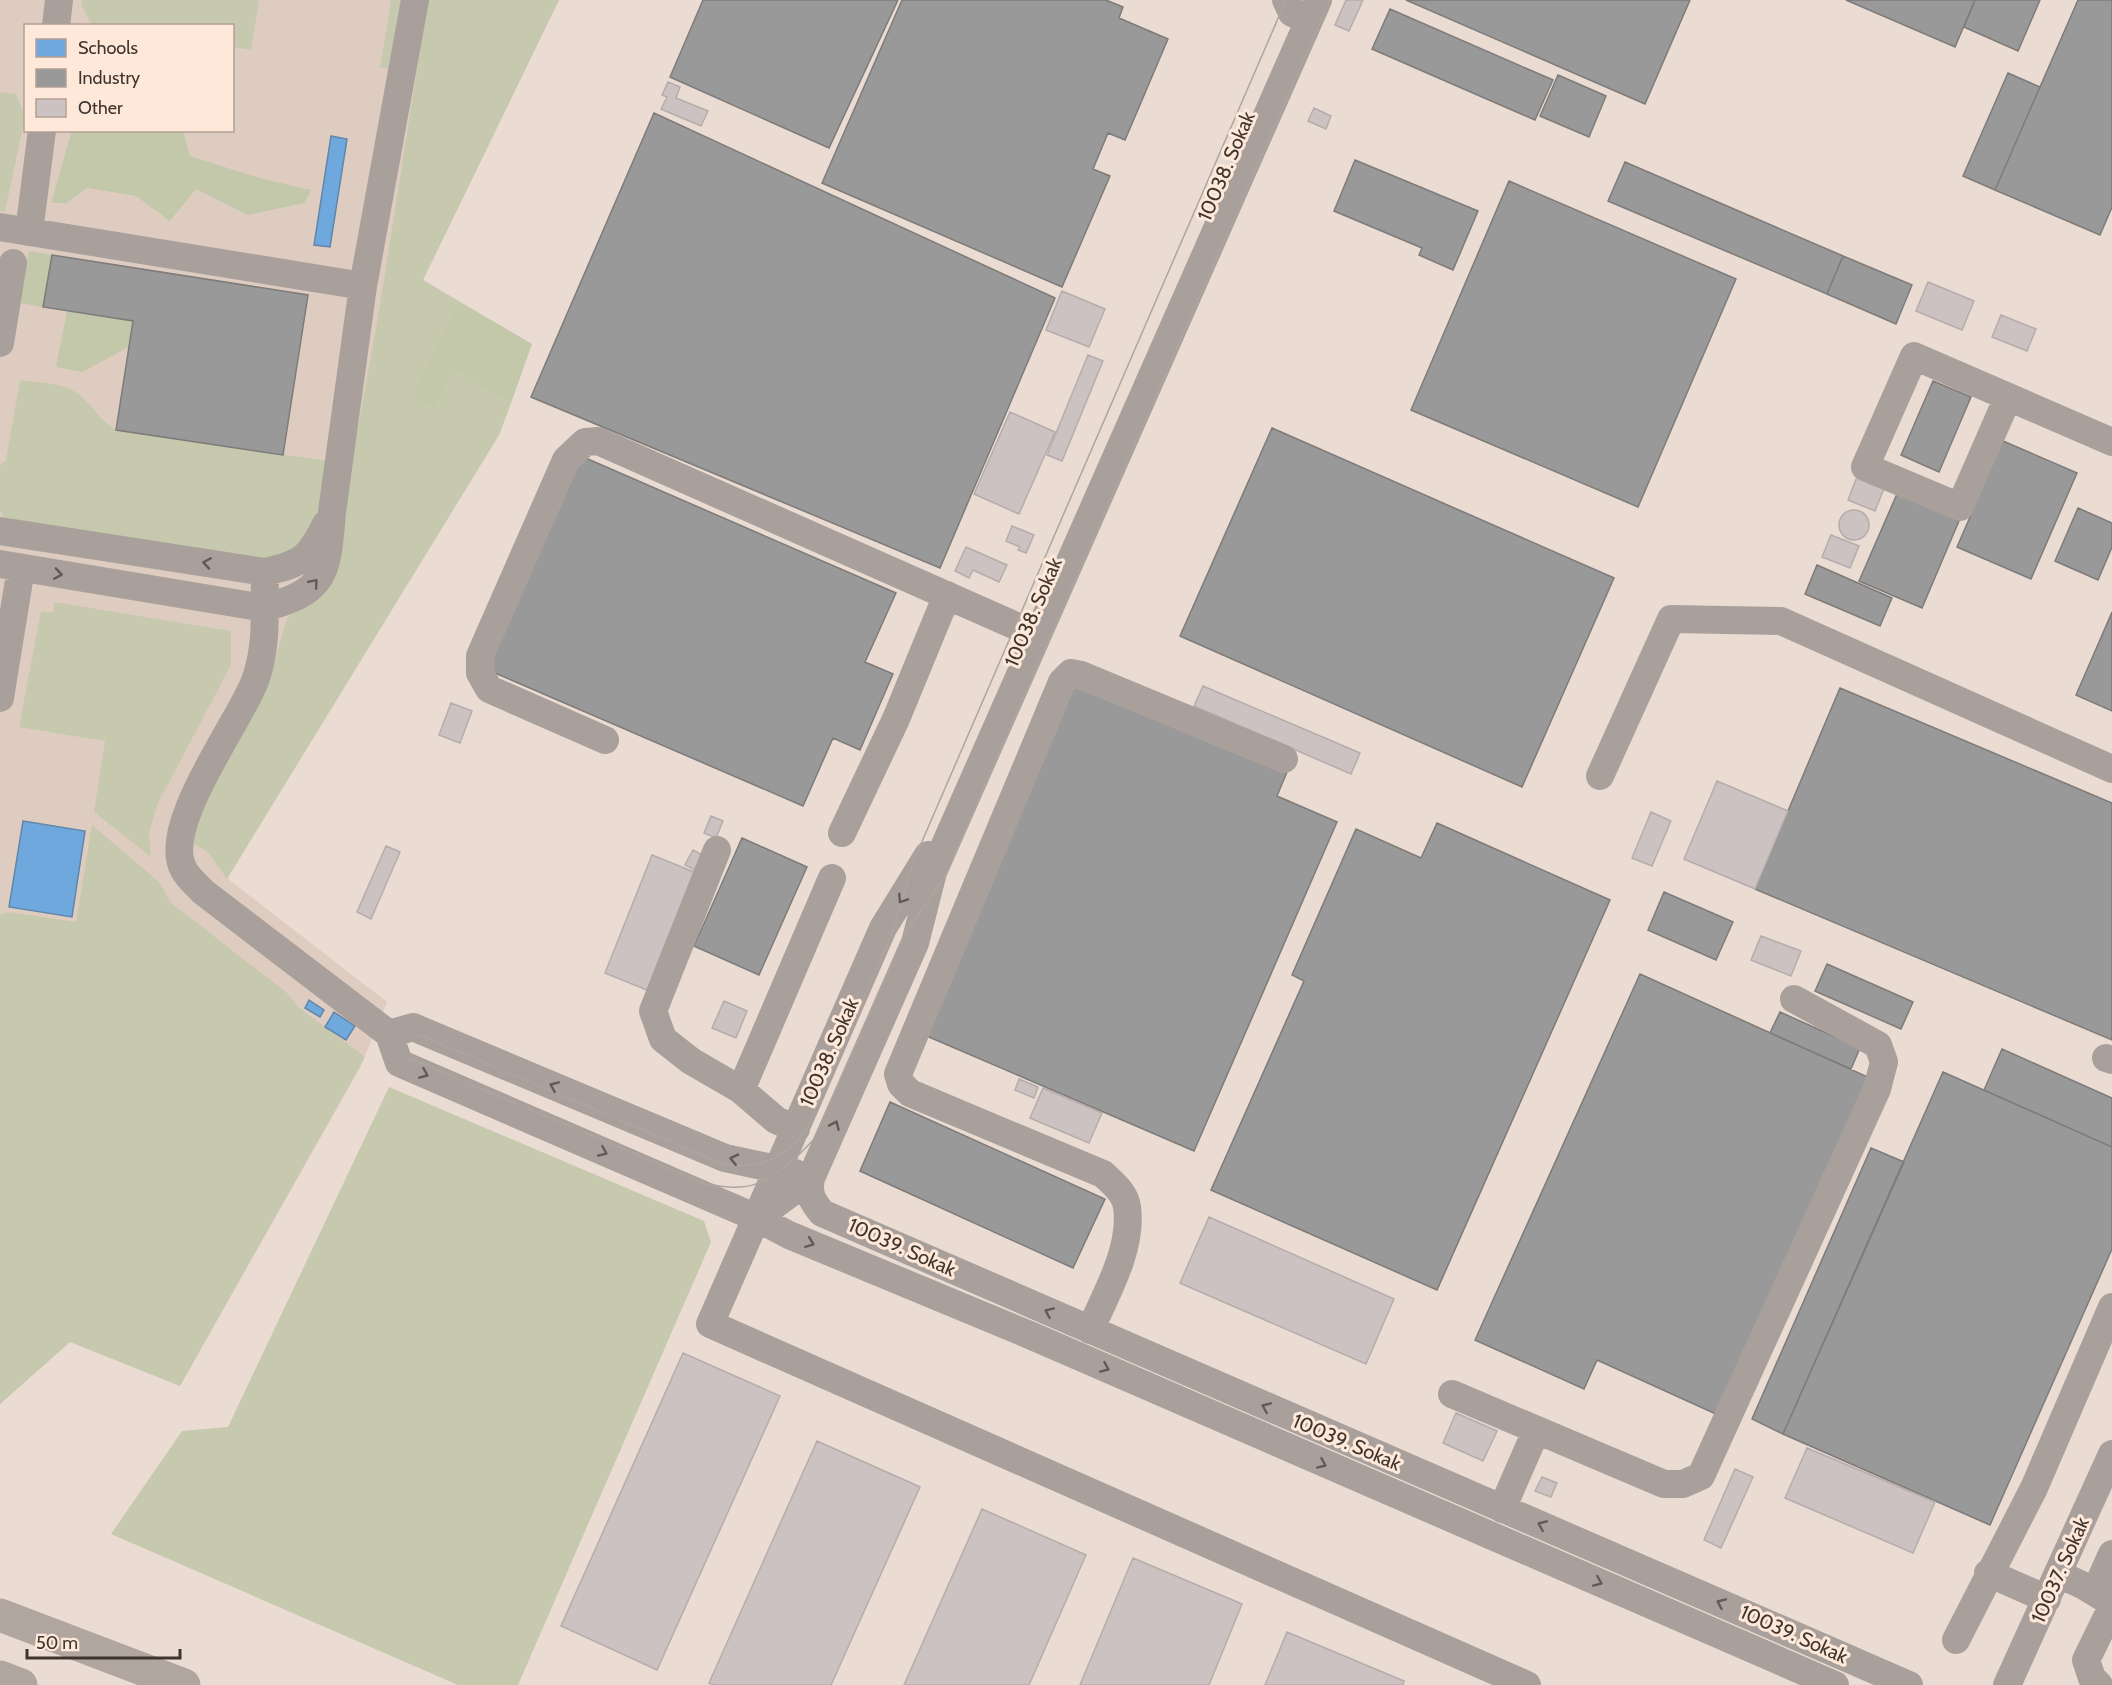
<svg xmlns="http://www.w3.org/2000/svg" width="2112" height="1685" viewBox="0 0 2112 1685" font-family="Cabin,sans-serif">
  <style>
    .education { fill: #deccc1; fill-rule: evenodd }
    .green { fill: #c6c9ad }
    .forest { fill: #c4c8ab }
    .schools { fill: #6fa8dc; stroke: #6186a8; stroke-width: 1.5 }
    .industry { fill: #999; stroke: #7e7b79; stroke-width: 1.5 }
    .building { fill: #ccc2c1; stroke: #b5acab; stroke-width: 1.5 }
    .lines { fill: none; stroke-linecap: round; stroke-linejoin: round }
    .minor { stroke: #a9a09c; stroke-width: 28 }
    .highway { stroke: #b1a59f; stroke-width: 33 }
    .tram { stroke: #aea59f; stroke-width: 1.5 }
    .oneway { stroke: #645a54 }
    .labels { text-anchor: middle; stroke-width: 6; stroke-linejoin: round; paint-order: stroke }
    .street-label { font-size: 20px; fill: #3f352e; stroke: #fde8da }
  </style>
  <rect width="100%" height="100%" fill="#eadcd2"/>
  <path class="education" d="M 0,0 L 559,0 L 423,280 L 532,344 L 499,435 L 227,878 L 387,1002 L 360,1068 L 180,1386 L 70,1342 L 0,1404 ZM 26,26 L 232,26 L 232,130 L 26,130 Z"/>
  <path class="green" d="M 82,0 L 259,0 L 251,50 L 233,47 L 232,26 L 92,25 L 81,5 Z
    M 391,0 L 404,0 L 394,69 L 380,68 Z
    M 428,0 L 559,0 L 423,280 L 460,302 L 413,393 L 452,369 L 511,403 L 499,435 L 227,879 L 209,853 L 194,844 L 197,819 L 270,678 L 287,618 L 320,594 L 333,568 L 380,305 Z
    M 0,92 L 16,94 L 25,117 L 5,212 L 0,211 Z
    M 20,380 C 37,383 61,382 75,392 C 91,402 99,420 116,430 L 328,461 L 319,521 L 280,562 L 6,522 L 0,511 L 0,465 L 6,460 Z
    M 54,602 L 231,631 L 231,665 L 157,805 L 149,834 L 151,857 L 94,812 L 105,741 L 19,727 L 41,611 L 53,613 Z
    M 92,825 L 159,882 L 171,903 L 286,992 L 298,1007 L 365,1057 L 180,1386 L 70,1342 L 0,1404 L 0,915 L 9,912 L 76,922 Z
    M 389,1087 L 704,1221 L 711,1242 L 518,1685 L 458,1685 L 111,1534 L 182,1431 L 228,1427 Z"/>
  <path class="forest" d="M 72,130 L 183,131 L 190,156 L 259,178 L 311,190 L 304,203 L 248,215 L 196,189 L 170,221 L 136,196 L 87,188 L 67,203 L 51,203 Z
    M 29,251 L 52,255 L 43,307 L 20,303 Z
    M 460,302 L 532,344 L 511,403 L 452,369 L 433,408 L 413,393 Z
    M 67,311 L 133,321 L 129,347 L 82,372 L 56,367 Z"/>
  <path class="schools" d="M 331,136 L 347,139 L 330,247 L 314,245 Z
    M 23,821 L 85,831 L 72,917 L 9,907 Z
    M 309,1000 L 324,1010 L 320,1017 L 305,1008 Z
    M 334,1012 L 355,1026 L 346,1040 L 325,1027 Z"/>
  <path class="industry" d="M 703,0 L 898,0 L 829,148 L 670,77 Z
    M 902,0 L 1106,0 L 1123,7 L 1119,18 L 1168,39 L 1125,140 L 1108,133 L 1093,169 L 1110,176 L 1062,287 L 822,183 Z
    M 1406,0 L 1690,0 L 1645,104 Z
    M 1846,0 L 1975,0 L 1955,47 Z
    M 1975,0 L 2040,0 L 2018,51 L 1964,27 Z
    M 2078,0 L 2112,0 L 2112,207 L 2100,235 L 1995,190 Z
    M 1390,9 L 1553,80 L 1535,120 L 1372,49 Z
    M 2008,73 L 2040,87 L 1995,190 L 1963,176 Z
    M 1558,75 L 1606,96 L 1589,137 L 1540,116 Z
    M 654,113 L 1055,298 L 940,568 L 531,397 Z
    M 1355,160 L 1478,211 L 1453,270 L 1419,255 L 1422,248 L 1334,211 Z
    M 1625,162 L 1843,256 L 1827,294 L 1608,201 Z
    M 1509,181 L 1736,279 L 1638,507 L 1411,410 Z
    M 52,255 L 308,295 L 283,455 L 116,430 L 133,321 L 43,307 Z
    M 1843,256 L 1912,285 L 1896,324 L 1827,294 Z
    M 1933,381 L 1971,397 L 1939,472 L 1901,455 Z
    M 1272,428 L 1614,578 L 1522,787 L 1180,636 Z
    M 2003,441 L 2077,473 L 2031,579 L 1957,547 Z
    M 581,456 L 896,593 L 865,662 L 893,674 L 860,750 L 833,738 L 803,806 L 488,670 Z
    M 1897,494 L 1959,521 L 1922,608 L 1859,581 Z
    M 2078,508 L 2112,523 L 2112,547 L 2098,580 L 2055,561 Z
    M 1817,565 L 1892,598 L 1880,626 L 1805,594 Z
    M 2112,612 L 2112,711 L 2076,695 Z
    M 1075,680 L 1287,772 L 1277,796 L 1337,822 L 1194,1151 L 922,1034 Z
    M 1840,688 L 2112,803 L 2112,1040 L 1755,889 Z
    M 1437,823 L 1610,900 L 1437,1290 L 1211,1190 L 1304,981 L 1292,975 L 1356,829 L 1421,858 Z
    M 742,838 L 807,867 L 759,975 L 694,946 Z
    M 1664,892 L 1733,922 L 1716,960 L 1648,930 Z
    M 1827,964 L 1913,1002 L 1901,1029 L 1815,991 Z
    M 1640,974 L 1870,1078 L 1718,1415 L 1597,1360 L 1584,1389 L 1475,1340 Z
    M 1780,1012 L 1860,1048 L 1851,1069 L 1770,1033 Z
    M 2002,1049 L 2112,1098 L 2112,1147 L 1984,1090 Z
    M 1943,1072 L 2112,1147 L 2112,1249 L 1990,1525 L 1783,1434 Z
    M 890,1102 L 1105,1199 L 1073,1268 L 860,1171 Z
    M 1871,1148 L 1904,1162 L 1783,1434 L 1752,1419 Z"/>
  <path class="building" d="M 1346,0 L 1363,0 L 1349,31 L 1335,25 Z
    M 668,82 L 680,87 L 676,98 L 708,111 L 701,126 L 661,109 L 667,97 L 662,95 Z
    M 1314,108 L 1331,116 L 1326,129 L 1308,121 Z
    M 1928,282 L 1974,301 L 1962,330 L 1916,311 Z
    M 1062,291 L 1105,309 L 1089,347 L 1046,330 Z
    M 2001,315 L 2036,329 L 2027,351 L 1992,337 Z
    M 1088,355 L 1103,361 L 1062,461 L 1047,455 Z
    M 1010,412 L 1055,432 L 1019,514 L 974,494 Z
    M 1858,474 L 1885,486 L 1875,511 L 1848,500 Z
    M1839 525a15 15 0 1 1 30 0a15 15 0 1 1-30 0Z
    M 1012,526 L 1034,535 L 1026,553 L 1018,550 L 1020,547 L 1006,541 Z
    M 1831,535 L 1859,546 L 1850,568 L 1822,557 Z
    M 966,547 L 1007,565 L 999,582 L 973,570 L 969,578 L 955,571 Z
    M 1203,686 L 1360,753 L 1351,774 L 1194,706 Z
    M 451,703 L 472,711 L 460,743 L 439,735 Z
    M 1717,781 L 1788,811 L 1755,889 L 1684,859 Z
    M 1651,812 L 1671,821 L 1652,866 L 1632,858 Z
    M 711,816 L 723,821 L 716,838 L 704,833 Z
    M 386,846 L 400,852 L 371,919 L 357,912 Z
    M 693,850 L 704,856 L 697,871 L 685,865 Z
    M 652,855 L 694,872 L 647,990 L 605,973 Z
    M 1761,936 L 1801,951 L 1791,976 L 1751,960 Z
    M 724,1001 L 747,1011 L 736,1038 L 712,1028 Z
    M 1019,1079 L 1038,1087 L 1034,1098 L 1015,1090 Z
    M 1043,1088 L 1102,1113 L 1089,1143 L 1030,1118 Z
    M 1209,1217 L 1394,1299 L 1366,1364 L 1180,1283 Z
    M 683,1353 L 780,1396 L 657,1670 L 561,1626 Z
    M 1456,1413 L 1497,1431 L 1483,1461 L 1443,1443 Z
    M 817,1441 L 920,1487 L 831,1685 L 714,1685 L 709,1683 Z
    M 1807,1448 L 1935,1502 L 1913,1553 L 1785,1498 Z
    M 1735,1469 L 1753,1477 L 1721,1548 L 1704,1540 Z
    M 1542,1477 L 1557,1483 L 1551,1497 L 1535,1491 Z
    M 982,1509 L 1086,1555 L 1029,1685 L 904,1685 Z
    M 1133,1558 L 1242,1604 L 1209,1685 L 1080,1685 Z
    M 1287,1632 L 1404,1681 L 1403,1685 L 1265,1685 Z"/>
  <g class="lines">
    <path class="minor" d="M 1286,0 L 1292,13
      M 1318,0 L 933,872 L 915,943 L 811,1178 C 808,1194 812,1201 822,1213 L 1909,1685
      M 56,26 L 59,0
      M 0,227 L 363,286
      M 29,232 L 42,130
      M 0,343 L 13,263
      M 2008,397 L 1960,507 L 1865,467 L 1914,356 L 2112,442
      M 0,531 L 265,572 C 302,564 309,558 326,524
      M 0,564 L 264,608 C 327,591 327,573 332,512 L 363,286 L 415,0
      M 265,572 C 264,610 268,645 255,681 C 239,723 159,828 184,870 C 188,878 196,884 202,891 L 389,1034 L 399,1063 L 757,1218 L 811,1178
      M 0,698 L 21,568
      M 605,740 L 489,689 L 480,673 L 480,656 L 566,460 L 585,442 L 598,441 L 1025,630
      M 1600,776 L 1671,619 L 1781,621 L 2112,769
      M 842,833 L 896,719 L 947,595
      M 717,850 L 653,1011 L 663,1039 L 691,1061 L 741,1090 L 776,1120 L 796,1129
      M 928,855 L 883,928 L 710,1324 L 1527,1685
      M 389,1034 L 413,1027 L 725,1158 L 795,1173
      M 2106,1058 L 2112,1060
      M 741,1090 L 832,878
      M 757,1218 L 789,1235 L 1032,1336 L 1835,1685
      M 1090,1330 C 1106,1294 1133,1248 1127,1207 C 1125,1193 1113,1183 1103,1174 L 910,1093 L 901,1084 L 898,1074 L 1062,682 L 1071,673 L 1081,675 L 1284,759
      M 1452,1394 L 1664,1484 L 1683,1484 L 1701,1476 L 1877,1089 L 1884,1062 L 1878,1045 L 1794,999
      M 1502,1509 L 1536,1431
      M 1988,1573 L 2047,1599
      M 2059,1574 L 2086,1587 L 2112,1603
      M 2095,1592 L 2112,1554
      M 1956,1640 L 2034,1488 L 2112,1307
      M 2007,1685 L 2112,1454
      M 2099,1685 L 2092,1678 L 2086,1660 L 2112,1607"/>
    <path class="highway" d="M 0,1615 L 184,1685
      M 0,1677 L 21,1685"/>
    <path class="tram" d="M 418,1034 L 720,1163 C 755,1171 784,1159 806,1131 L 892,933 L 914,860 L 1286,0
      M 407,1057 L 705,1184 C 716,1185 728,1188 739,1187 C 767,1187 796,1159 814,1139 L 903,937 L 946,874 L 1330,0"/>
  </g>
  <defs><path id="oneway-chevron" d="M-2-3.5L2.5 0L-2 3.5" fill="none" stroke-width="1.6" stroke-linecap="round" stroke-linejoin="round" transform="scale(1.5)"/></defs>
  <g class="oneway">
    <use href="#oneway-chevron" transform="translate(207 563) rotate(-171)"/>
    <use href="#oneway-chevron" transform="translate(58 574) rotate(9)"/>
    <use href="#oneway-chevron" transform="translate(314 583) rotate(-50)"/>
    <use href="#oneway-chevron" transform="translate(902 899) rotate(123)"/>
    <use href="#oneway-chevron" transform="translate(424 1074) rotate(24)"/>
    <use href="#oneway-chevron" transform="translate(554 1086) rotate(-157)"/>
    <use href="#oneway-chevron" transform="translate(835 1125) rotate(-66)"/>
    <use href="#oneway-chevron" transform="translate(603 1152) rotate(23)"/>
    <use href="#oneway-chevron" transform="translate(734 1159) rotate(-167)"/>
    <use href="#oneway-chevron" transform="translate(810 1243) rotate(21)"/>
    <use href="#oneway-chevron" transform="translate(1049 1312) rotate(-156)"/>
    <use href="#oneway-chevron" transform="translate(1105 1368) rotate(24)"/>
    <use href="#oneway-chevron" transform="translate(1266 1407) rotate(-157)"/>
    <use href="#oneway-chevron" transform="translate(1322 1464) rotate(24)"/>
    <use href="#oneway-chevron" transform="translate(1542 1525) rotate(-157)"/>
    <use href="#oneway-chevron" transform="translate(1598 1582) rotate(23)"/>
    <use href="#oneway-chevron" transform="translate(1721 1603) rotate(-156)"/>
  </g>
  <g class="labels">
    <g class="street-label">
      <text transform="translate(1226 166) rotate(-67)" y="7">10038. Sokak</text>
      <text transform="translate(1033 612) rotate(-67)" y="7">10038. Sokak</text>
      <text transform="translate(829 1052) rotate(-66)" y="7">10038. Sokak</text>
      <text transform="translate(902 1247) rotate(24)" y="7">10039. Sokak</text>
      <text transform="translate(1347 1442) rotate(23)" y="7">10039. Sokak</text>
      <text transform="translate(2060 1570) rotate(-66)" y="7">10037. Sokak</text>
      <text transform="translate(1794 1634) rotate(24)" y="7">10039. Sokak</text>
    </g>
  </g>
  <rect x="24" y="24" width="210" height="108" fill="#fde8da" stroke="#b1a095" stroke-width="1.5"/>
  <rect x="36" y="39" width="30" height="18" fill="#6fa8dc" stroke="#b1a095" stroke-width="1.5"/>
  <text x="78" y="54" font-size="18" fill="#3f352e">Schools</text>
  <rect x="36" y="69" width="30" height="18" fill="#999999" stroke="#b1a095" stroke-width="1.5"/>
  <text x="78" y="84" font-size="18" fill="#3f352e">Industry</text>
  <rect x="36" y="99" width="30" height="18" fill="#ccc2c1" stroke="#b1a095" stroke-width="1.5"/>
  <text x="78" y="114" font-size="18" fill="#3f352e">Other</text>
  <path d="M27 1649v9h153v-9" fill="none" stroke="#3f352e" stroke-width="3"/>
  <text x="36" y="1649" font-size="18" fill="#3f352e" stroke="#fde8da" stroke-width="4.5" paint-order="stroke">50 m</text>
</svg>
